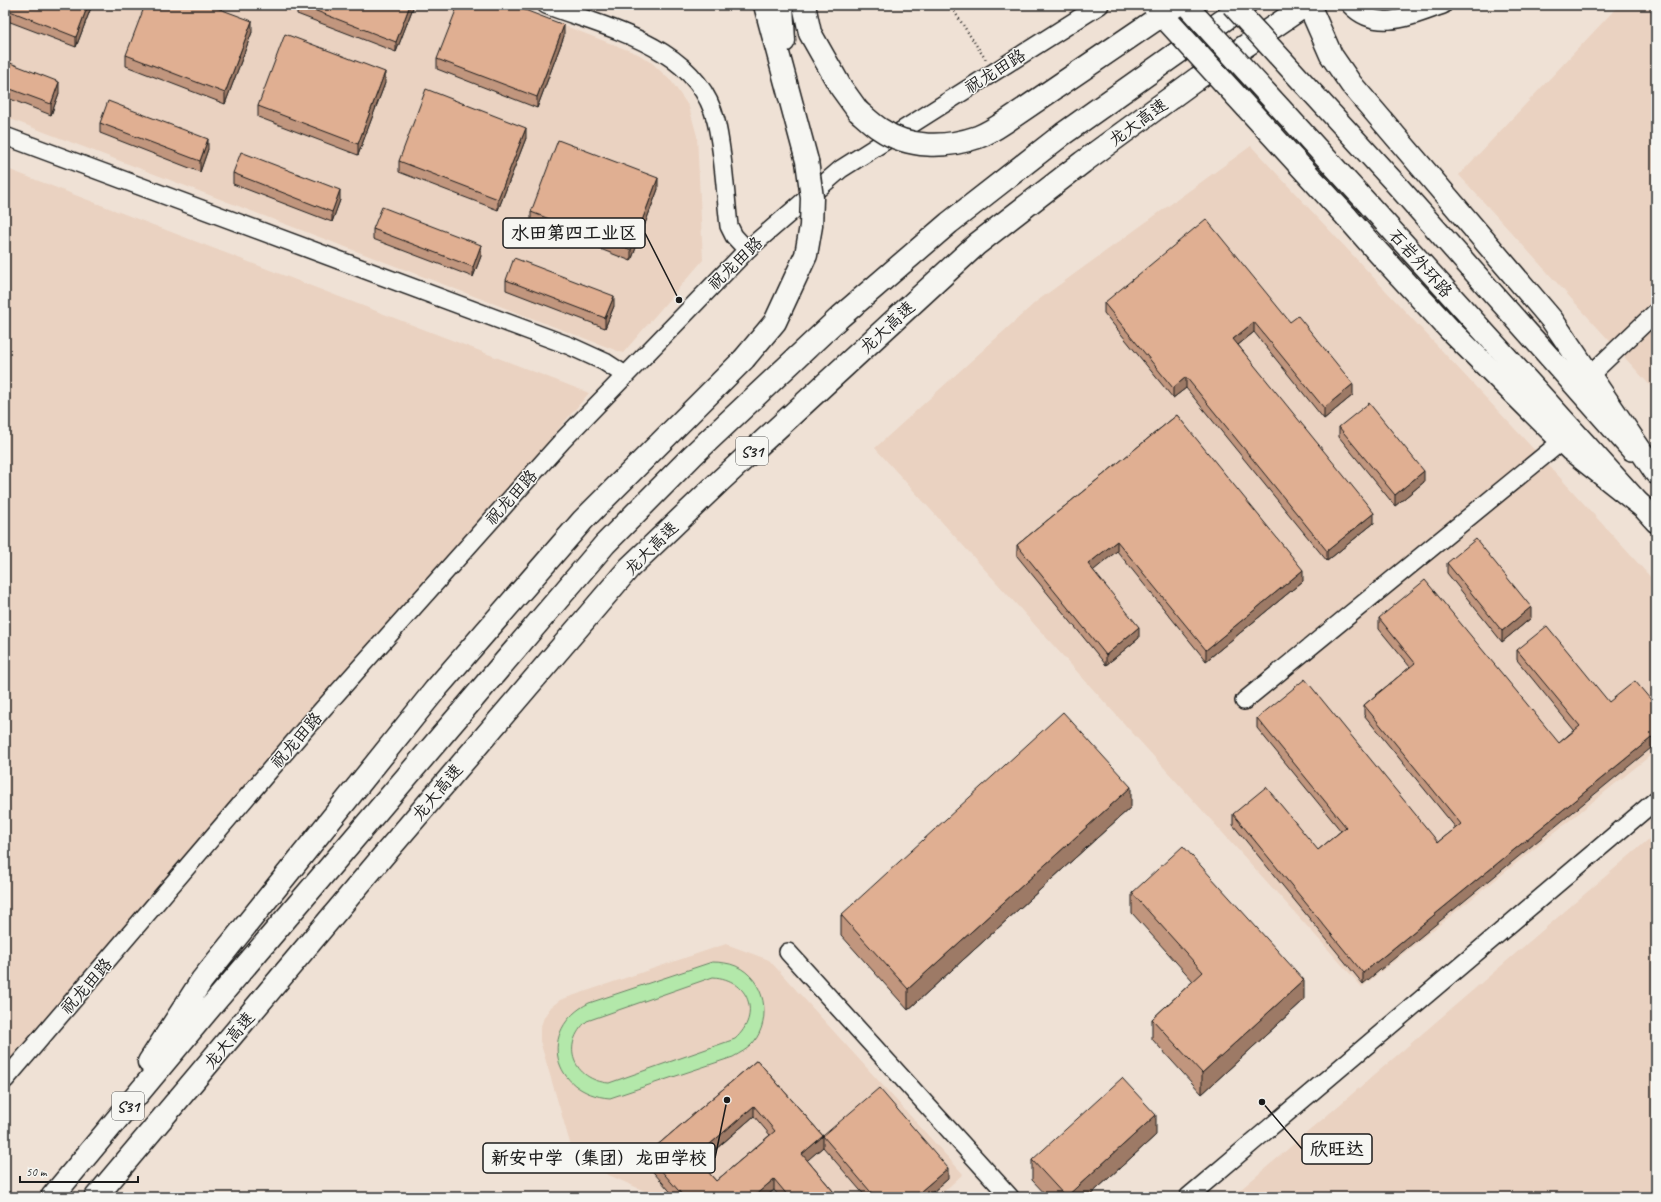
<svg xmlns="http://www.w3.org/2000/svg" width="1661" height="1202" viewBox="0 0 1661 1202" font-family="Caveat,'LXGW WenKai TC',sans-serif">
  <style>
    .built { fill: #ead2c1 }
    .green { fill: #b3e8aa; stroke: #688263; fill-rule: evenodd }
    .lines { fill: none; stroke-linecap: round; stroke-linejoin: round }
    .minor-casing { stroke: #1c1c1c; stroke-width: 20 }
    .major-casing { stroke: #1c1c1c; stroke-width: 24 }
    .highway-casing { stroke: #1c1c1c; stroke-width: 25 }
    .path { stroke: #1c1c1c; stroke-width: 2.5; stroke-dasharray: 1 3; stroke-linecap: butt }
    .minor { stroke: #f6f6f2; stroke-width: 17 }
    .major { stroke: #f6f6f2; stroke-width: 21 }
    .highway { stroke: #f6f6f2; stroke-width: 22 }
    .major-bridge-casing { stroke: #1c1c1c; stroke-width: 24; stroke-linecap: butt }
    .highway-bridge-casing { stroke: #1c1c1c; stroke-width: 25; stroke-linecap: butt }
    .major-bridge { stroke: #f6f6f2; stroke-width: 21 }
    .highway-bridge { stroke: #f6f6f2; stroke-width: 22 }
    .wall { fill: #c1967e; stroke: #1c1c1c; fill-rule: evenodd }
    .shaded-wall { fill: #9d7a66; stroke: #1c1c1c }
    .building { fill: #e0af92; stroke: #1c1c1c; fill-rule: evenodd }
    .labels { text-anchor: middle; stroke-width: 3; stroke-linejoin: round; paint-order: stroke }
    .shield { fill: #f6f6f2; stroke: #5d5d5c; stroke-width: 1 }
    .shield-label { font-size: 16px; font-weight: bold; fill: #1c1c1c }
    .street-label { font-size: 17px; fill: #1c1c1c; stroke: #f6f6f2 }
    .leader { fill: none; stroke: #1c1c1c; stroke-width: 1.5 }
    .callout-dot { fill: #1c1c1c; stroke: #f6f6f2; stroke-width: 1.5 }
    .callout { fill: #f6f6f2; stroke: #1c1c1c; stroke-width: 1.5 }
    .callout-label { font-size: 18px; text-anchor: middle; font-weight: bold; fill: #1c1c1c }
  </style>
  <rect width="100%" height="100%" fill="#efe1d5"/>
  <filter id="ink" filterUnits="userSpaceOnUse"><feTurbulence type="fractalNoise" baseFrequency=".025" numOctaves="2"/><feDisplacementMap in="SourceGraphic" scale="8" xChannelSelector="R" yChannelSelector="G"/><feConvolveMatrix kernelMatrix="1 2 1 2 8 2 1 2 1" color-interpolation-filters="sRGB"/></filter>
  <g filter="url(#ink)">
    <path class="built" d="M 5,5 L 511,5 L 638,54 L 651,62 L 672,82 L 689,107 L 697,136 L 703,260 L 623,353 L 5,117 Z
      M 1619,5 L 1656,5 L 1656,392 L 1459,175 Z
      M 1251,146 L 1554,471 L 1656,583 L 1656,751 L 1362,987 L 875,448 L 1037,301 Z
      M 5,168 L 589,393 L 5,1080 Z
      M 1656,833 L 1656,1197 L 1232,1197 Z
      M 726,944 L 769,960 L 963,1174 L 938,1197 L 658,1197 L 575,1160 L 540,1041 L 540,1029 L 544,1017 L 551,1007 L 560,1000 Z"/>
    <path class="green" d="M 712,962 C 720,962 729,963 736,966 C 765,979 773,1019 753,1043 C 748,1049 740,1053 733,1057 L 610,1098 C 552,1094 537,1029 589,1003 ZM 713,977 C 749,979 762,1015 735,1039 L 609,1083 C 573,1080 560,1045 587,1021 Z"/>
    <g class="lines">
      <defs>
        <path id="minor" d="M 546,5 C 609,29 697,46 716,121 C 724,155 725,192 729,226 L 734,236 L 747,250
          M 1350,5 C 1377,33 1411,16 1443,5
          M 5,136 L 570,346 L 605,362 L 625,375
          M 1590,375 L 1656,312
          M 1244,701 L 1562,441
          M 788,952 L 1010,1197
          M 5,1080 L 305,729 L 562,441 L 747,250 L 841,169 L 1100,5
          M 1188,1197 L 1656,800"/>
        <path id="major" d="M 1395,183 L 1632,450
          M 1370,206 L 1656,522"/>
        <path id="highway" d="M 765,5 L 807,161
          M 782,5 L 784,41
          M 804,5 L 810,33 L 840,86 L 858,111
          M 1309,5 L 1331,55 L 1351,84 L 1552,320 L 1656,473
          M 1346,216 L 1375,249 L 1450,330 L 1571,450 L 1643,507
          M 149,1062 L 202,980 L 435,690 L 583,520 L 744,359
          M 52,1197 L 208,1010 L 605,544 L 693,455 L 840,317 L 949,223 L 1063,134 L 1245,5
          M 96,1197 L 389,849 L 629,568 L 720,481 L 977,244 L 1083,162 L 1198,78 L 1306,5"/>
      </defs>
      <use href="#minor" class="minor-casing"/>
      <use href="#major" class="major-casing"/>
      <use href="#highway" class="highway-casing"/>
      <path class="path" d="M 950,5 L 986,60"/>
      <use href="#minor" class="minor"/>
      <use href="#major" class="major"/>
      <use href="#highway" class="highway"/>
      <defs>
        <path id="major-bridge" d="M 1186,5 L 1370,206
          M 1232,5 L 1395,183"/>
        <path id="highway-bridge" d="M 1153,5 L 1346,216
          M 858,111 C 865,117 872,124 880,129 C 909,149 946,148 978,137 C 989,133 999,126 1008,120 L 1177,5
          M 744,359 L 775,322 L 806,255 L 811,226 L 812,198 L 807,161"/>
      </defs>
      <use href="#major-bridge" class="major-bridge-casing"/>
      <use href="#highway-bridge" class="highway-bridge-casing"/>
      <use href="#major-bridge" class="major-bridge"/>
      <use href="#highway-bridge" class="highway-bridge"/>
    </g>
    <path class="wall" d="M 5,5 L 92,5 L 76,47 L 5,20 Z
      M 297,5 L 414,5 L 396,52 L 297,14 Z
      M 252,32 L 225,104 L 126,66 L 126,55 Z
      M 564,36 L 537,108 L 437,69 L 437,59 Z
      M 5,61 L 59,93 L 51,115 L 5,97 Z
      M 385,83 L 358,155 L 258,117 L 258,106 Z
      M 100,123 L 208,149 L 200,172 L 100,133 Z
      M 526,138 L 498,210 L 399,172 L 399,161 Z
      M 233,173 L 340,200 L 332,222 L 233,184 Z
      M 658,189 L 631,261 L 531,222 L 531,212 Z
      M 373,229 L 481,256 L 473,277 L 373,239 Z
      M 506,280 L 614,306 L 605,328 L 506,290 Z
      M 1104,303 L 1290,322 L 1353,395 L 1324,419 L 1254,332 L 1238,345 L 1374,523 L 1327,561 L 1186,388 L 1173,398 L 1104,313 Z
      M 1177,415 L 1303,581 L 1206,661 L 1117,551 L 1093,570 L 1139,638 L 1106,665 L 1017,556 L 1017,545 Z
      M 1339,427 L 1424,482 L 1395,506 L 1339,437 Z
      M 1447,563 L 1531,618 L 1502,642 L 1447,573 Z
      M 1379,618 L 1559,743 L 1574,730 L 1517,660 L 1517,650 L 1609,702 L 1363,984 L 1233,825 L 1233,814 L 1318,850 L 1341,831 L 1257,728 L 1257,718 L 1438,842 L 1456,828 L 1364,715 L 1364,705 L 1410,667 L 1379,629 Z
      M 1131,807 L 908,1010 L 841,935 L 841,915 Z
      M 1132,893 L 1304,1000 L 1202,1094 L 1152,1039 L 1152,1019 L 1193,981 L 1132,913 Z
      M 757,1060 L 823,1136 L 948,1179 L 927,1197 L 866,1197 L 823,1147 L 807,1160 L 838,1197 L 780,1197 L 774,1190 L 765,1197 L 675,1197 L 647,1165 L 647,1154 ZM 754,1116 L 770,1135 L 716,1181 L 700,1163 Z
      M 1156,1135 L 1088,1197 L 1048,1197 L 1032,1180 L 1032,1160 Z"/>
    <path class="shaded-wall" d="M 88,5 L 92,5 L 76,47 L 76,37 Z
      M 410,5 L 414,5 L 396,52 L 396,42 Z
      M 252,21 L 252,32 L 225,104 L 225,93 Z
      M 564,25 L 564,36 L 537,108 L 537,97 Z
      M 385,72 L 385,83 L 358,155 L 358,144 Z
      M 59,82 L 59,93 L 51,115 L 51,104 Z
      M 526,128 L 526,138 L 498,210 L 498,199 Z
      M 208,139 L 208,149 L 200,172 L 200,161 Z
      M 658,178 L 658,189 L 631,261 L 631,250 Z
      M 340,190 L 340,200 L 332,222 L 332,212 Z
      M 481,245 L 481,256 L 473,277 L 473,267 Z
      M 614,296 L 614,306 L 605,328 L 605,318 Z
      M 1254,322 L 1254,332 L 1233,349 L 1233,339 Z
      M 1186,377 L 1186,388 L 1173,398 L 1173,388 Z
      M 1353,384 L 1353,395 L 1324,419 L 1324,408 Z
      M 1424,471 L 1424,482 L 1395,506 L 1395,495 Z
      M 1374,513 L 1374,523 L 1327,561 L 1327,551 Z
      M 1117,541 L 1117,551 L 1088,575 L 1088,564 Z
      M 1303,570 L 1303,581 L 1206,661 L 1206,650 Z
      M 1531,607 L 1531,618 L 1502,642 L 1502,631 Z
      M 1139,627 L 1139,638 L 1106,665 L 1106,655 Z
      M 1656,734 L 1656,744 L 1363,984 L 1363,973 Z
      M 1131,787 L 1131,807 L 908,1010 L 908,989 Z
      M 1304,980 L 1304,1000 L 1202,1094 L 1202,1073 Z
      M 754,1106 L 754,1116 L 695,1167 L 695,1157 Z
      M 1156,1115 L 1156,1135 L 1088,1197 L 1066,1197 Z
      M 823,1136 L 823,1147 L 802,1165 L 802,1154 Z
      M 948,1168 L 948,1179 L 927,1197 L 914,1197 Z
      M 774,1179 L 774,1190 L 765,1197 L 753,1197 Z"/>
    <path class="building" d="M 5,5 L 88,5 L 76,37 L 5,9 Z
      M 145,5 L 209,5 L 252,21 L 225,93 L 126,55 Z
      M 301,5 L 410,5 L 396,42 Z
      M 458,5 L 512,5 L 564,25 L 537,97 L 437,59 Z
      M 285,34 L 385,72 L 358,144 L 258,106 Z
      M 5,61 L 59,82 L 51,104 L 5,87 Z
      M 426,89 L 526,128 L 498,199 L 399,161 Z
      M 108,101 L 208,139 L 200,161 L 100,123 Z
      M 558,140 L 658,178 L 631,250 L 531,212 Z
      M 241,152 L 340,190 L 332,212 L 233,173 Z
      M 382,207 L 481,245 L 473,267 L 373,229 Z
      M 1206,219 L 1290,322 L 1298,316 L 1353,384 L 1324,408 L 1254,322 L 1233,339 L 1374,513 L 1327,551 L 1186,377 L 1173,388 L 1104,303 Z
      M 514,258 L 614,296 L 605,318 L 506,280 Z
      M 1369,403 L 1424,471 L 1395,495 L 1339,427 Z
      M 1177,415 L 1303,570 L 1206,650 L 1117,541 L 1088,564 L 1139,627 L 1106,655 L 1017,545 Z
      M 1476,539 L 1531,607 L 1502,631 L 1447,563 Z
      M 1425,580 L 1559,743 L 1580,726 L 1517,650 L 1547,626 L 1609,702 L 1635,681 L 1656,706 L 1656,734 L 1363,973 L 1233,814 L 1266,787 L 1318,850 L 1346,827 L 1257,718 L 1305,679 L 1438,842 L 1461,824 L 1364,705 L 1415,663 L 1379,618 Z
      M 1063,712 L 1131,787 L 908,989 L 841,915 Z
      M 1183,846 L 1304,980 L 1202,1073 L 1152,1019 L 1203,972 L 1132,893 Z
      M 757,1060 L 823,1136 L 802,1154 L 838,1197 L 789,1197 L 774,1179 L 753,1197 L 684,1197 L 647,1154 ZM 754,1106 L 775,1131 L 716,1181 L 695,1157 Z
      M 1122,1078 L 1156,1115 L 1066,1197 L 1032,1160 Z
      M 879,1088 L 948,1168 L 914,1197 L 875,1197 L 823,1136 Z"/>
  </g>
  <g class="labels">
    <g class="shield">
      <rect x="736" y="437" width="32" height="28" rx="3"/>
      <rect x="112" y="1092" width="32" height="28" rx="3"/>
    </g>
    <g class="shield-label">
      <text x="752" y="457">S31</text>
      <text x="128" y="1112">S31</text>
    </g>
    <g class="street-label">
      <text transform="translate(995 71) rotate(-32)" y="6">祝龙田路</text>
      <text transform="translate(1138 122) rotate(-36)" y="6">龙大高速</text>
      <text transform="translate(735 263) rotate(-44)" y="6">祝龙田路</text>
      <text transform="translate(1421 263) rotate(48)" y="6">石岩外环路</text>
      <text transform="translate(887 327) rotate(-43)" y="6">龙大高速</text>
      <text transform="translate(511 497) rotate(-48)" y="6">祝龙田路</text>
      <text transform="translate(651 548) rotate(-45)" y="6">龙大高速</text>
      <text transform="translate(296 740) rotate(-49)" y="6">祝龙田路</text>
      <text transform="translate(437 792) rotate(-50)" y="6">龙大高速</text>
      <text transform="translate(86 986) rotate(-49)" y="6">祝龙田路</text>
      <text transform="translate(229 1040) rotate(-50)" y="6">龙大高速</text>
    </g>
  </g>
  <path class="leader" d="M679 300L645 233M1262 1102L1302 1149M727 1100L715 1158"/>
  <g class="callout-dot">
    <circle cx="679" cy="300" r="4"/>
    <circle cx="1262" cy="1102" r="4"/>
    <circle cx="727" cy="1100" r="4"/>
  </g>
  <g class="callout">
    <rect x="503" y="218" width="142" height="30" rx="4"/>
    <rect x="1302" y="1134" width="70" height="30" rx="4"/>
    <rect x="483" y="1143" width="232" height="30" rx="4"/>
  </g>
  <g class="callout-label">
    <text x="574" y="239">水田第四工业区</text>
    <text x="1337" y="1155">欣旺达</text>
    <text x="599" y="1164">新安中学（集团）龙田学校</text>
  </g>
  <rect width="1661" height="1202" fill="none" stroke="#f6f6f2" stroke-width="20"/>
  <rect x="10" y="10" width="1641" height="1182" fill="none" stroke="#1c1c1c" stroke-width="1.5" filter="url(#ink)"/>
  <path d="M20 1176v6h118v-6" fill="none" stroke="#1c1c1c" stroke-width="2"/>
  <text x="26" y="1176" font-size="12" fill="#1c1c1c" stroke="#f6f6f2" stroke-width="3" paint-order="stroke">50 m</text>
</svg>
